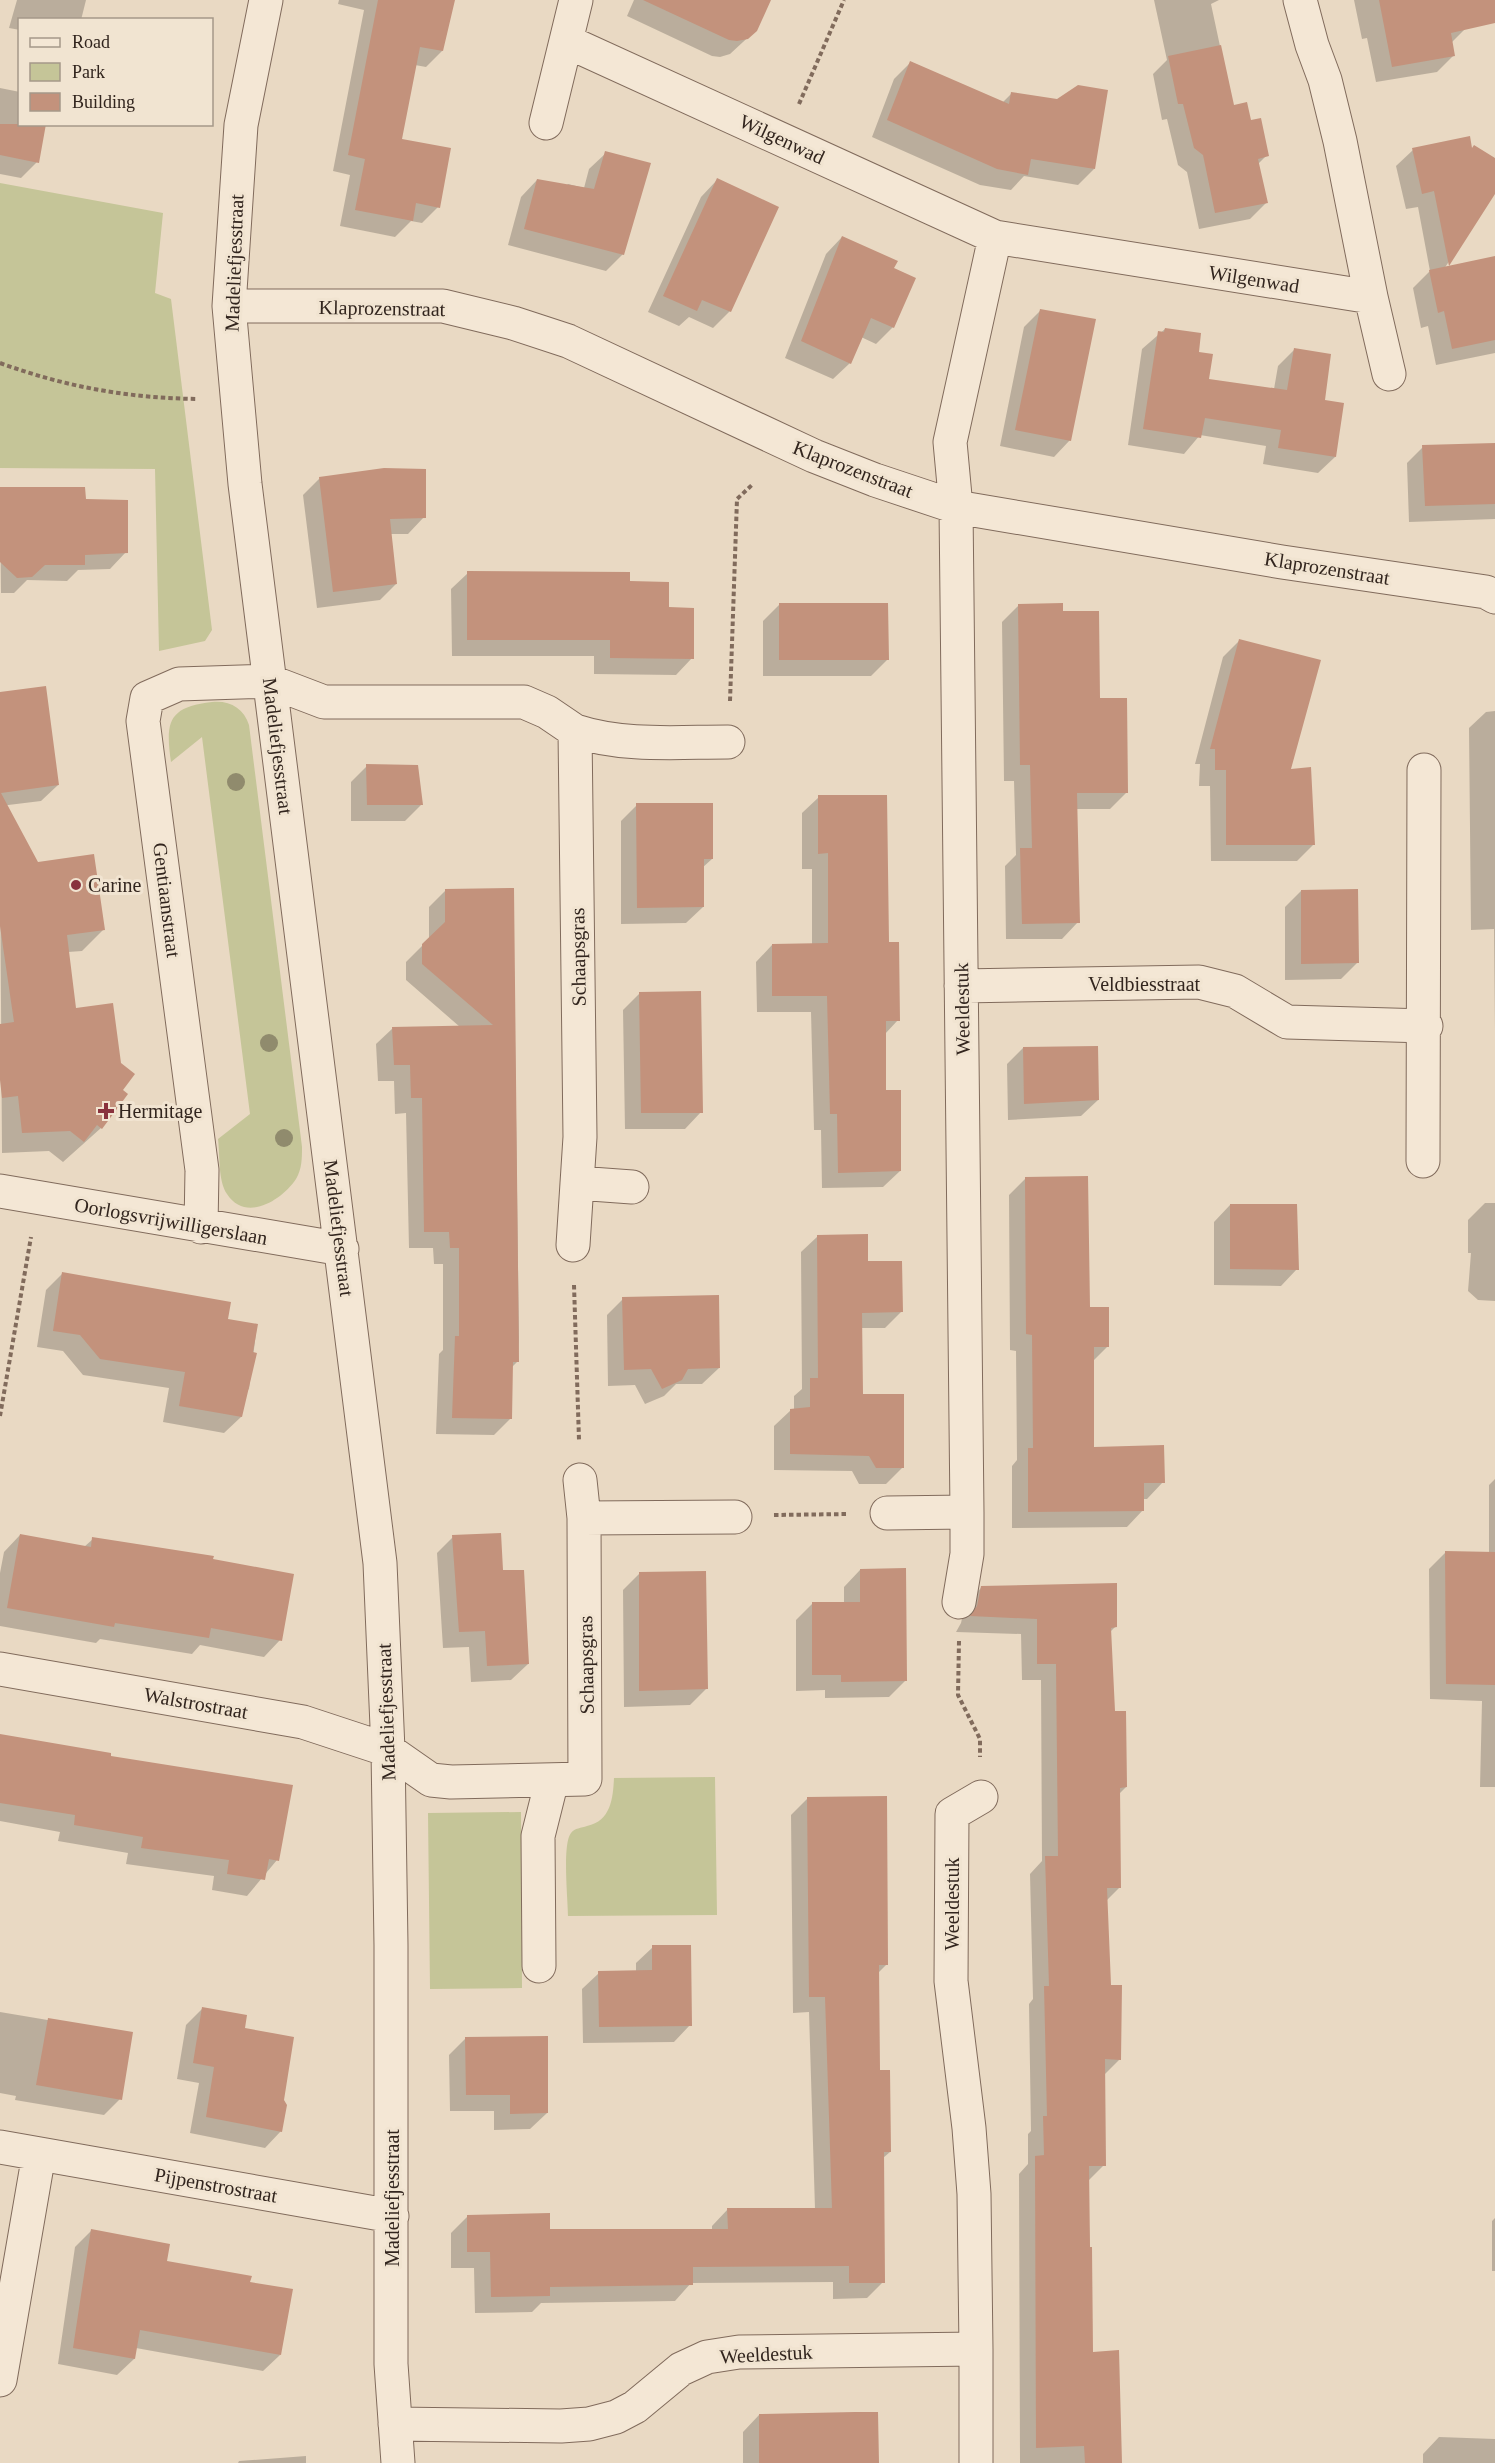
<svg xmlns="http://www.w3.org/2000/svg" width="1495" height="2463" viewBox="0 0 1495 2463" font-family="'Times New Roman',serif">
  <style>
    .green { fill: #c5c598 }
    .shadow { fill: #0003 }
    .building { fill: #c3927c }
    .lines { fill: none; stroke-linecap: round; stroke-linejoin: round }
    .minor-casing { stroke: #816b5c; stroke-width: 35 }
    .path { stroke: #816b5c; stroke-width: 4; stroke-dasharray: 4.5 3; stroke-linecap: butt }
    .minor { stroke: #f4e7d5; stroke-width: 33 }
    .tree { fill: #908b6d }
    .poi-dot { fill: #89323d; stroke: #f1e4d1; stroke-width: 2 }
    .labels { text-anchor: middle; stroke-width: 6; stroke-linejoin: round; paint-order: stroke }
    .street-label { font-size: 20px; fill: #32251e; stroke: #f1e4d1 }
    .poi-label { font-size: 20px; fill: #32251e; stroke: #f1e4d1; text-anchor: start }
  </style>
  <rect width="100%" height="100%" fill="#e9d9c3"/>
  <path class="green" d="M 0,183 L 163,213 L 155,293 L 171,299 L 212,630 L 205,641 L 159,651 L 155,469 L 0,468 Z
    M 212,702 C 229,700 244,708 249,725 L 302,1147 C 302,1158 302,1169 296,1179 C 282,1200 246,1223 227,1194 C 218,1181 220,1155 218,1139 L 250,1114 L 202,737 L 171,762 C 165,721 169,707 212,702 Z
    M 715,1777 L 717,1915 L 568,1916 C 568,1900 562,1844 571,1833 C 575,1828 581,1828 587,1826 C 611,1821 613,1798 614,1778 Z
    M 521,1812 L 522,1988 L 430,1989 L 428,1813 Z"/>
  <path class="shadow" d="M 17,0 L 86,0 L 81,20 L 20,20 L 20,30 L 9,28 Z
    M 339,0 L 453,0 L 442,51 L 426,67 L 415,65 L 400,140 L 438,207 L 422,223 L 411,221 L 395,237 L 340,226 L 350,175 L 333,171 L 364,10 L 338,4 Z
    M 634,0 L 769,0 L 756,30 L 730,54 L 720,57 L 712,56 L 627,16 Z
    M 1154,0 L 1219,0 L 1211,4 L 1233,107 L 1250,122 L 1267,155 L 1258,164 L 1267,202 L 1250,219 L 1199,229 L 1187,172 L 1178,165 L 1167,119 L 1162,120 L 1153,74 L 1167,60 Z
    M 1354,0 L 1460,0 L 1465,29 L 1451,43 L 1453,56 L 1437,72 L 1376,82 L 1367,38 L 1362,39 Z
    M 911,62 L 1002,103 L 1012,93 L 1057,100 L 1094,169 L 1078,185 L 1024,176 L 1011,190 L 980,185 L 872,137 L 894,79 Z
    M 0,88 L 20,92 L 20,124 L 37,162 L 21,178 L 0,174 Z
    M 1413,150 L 1472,154 L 1495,170 L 1495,191 L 1444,269 L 1495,258 L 1495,353 L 1436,365 L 1428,326 L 1421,328 L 1413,288 L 1430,271 L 1418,207 L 1406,209 L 1396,166 Z
    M 606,153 L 623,254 L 606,271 L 508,245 L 521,197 L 537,180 L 565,187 L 568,184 L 584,188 L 589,169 Z
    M 717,180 L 730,311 L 713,328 L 689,317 L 679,326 L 648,312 L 701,197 Z
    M 842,237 L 892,269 L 893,327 L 876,344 L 861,337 L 850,363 L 833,379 L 785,358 L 826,254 Z
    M 1041,310 L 1070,440 L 1054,457 L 1000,446 L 1024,327 Z
    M 1165,329 L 1197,353 L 1207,381 L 1274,389 L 1278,366 L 1294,350 L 1323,401 L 1335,457 L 1318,473 L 1263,464 L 1266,446 L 1200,435 L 1184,454 L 1128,445 L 1142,349 Z
    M 1495,444 L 1495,519 L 1409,522 L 1407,463 L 1423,447 Z
    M 320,478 L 424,517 L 408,534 L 390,534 L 396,584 L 380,600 L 317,608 L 303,495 Z
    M 0,488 L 84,501 L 126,552 L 110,569 L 78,570 L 67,581 L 27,580 L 14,593 L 1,593 Z
    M 468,573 L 628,582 L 668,609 L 692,658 L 676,675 L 594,674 L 594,656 L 452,656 L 451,589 Z
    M 779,605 L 888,659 L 871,676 L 763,676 L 763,621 Z
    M 1019,605 L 1098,699 L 1127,792 L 1110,809 L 1076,809 L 1078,922 L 1062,939 L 1006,939 L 1005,866 L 1016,855 L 1014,781 L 1004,781 L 1002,622 Z
    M 1240,640 L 1314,844 L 1297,861 L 1211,861 L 1210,786 L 1199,786 L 1200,764 L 1195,764 L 1223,657 Z
    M 0,694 L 58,785 L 41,801 L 0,806 Z
    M 1495,711 L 1495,1032 L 1494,929 L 1471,930 L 1469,728 L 1486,712 Z
    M 367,766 L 421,805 L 405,821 L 351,821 L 351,782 Z
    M 819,797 L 888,944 L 898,1020 L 885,1034 L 884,1091 L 900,1171 L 883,1187 L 822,1188 L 821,1130 L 814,1130 L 811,1012 L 757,1012 L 756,962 L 772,945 L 812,945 L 812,869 L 802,869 L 802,813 Z
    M 637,805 L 712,859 L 702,868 L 703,907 L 686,923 L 621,924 L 621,821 Z
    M 0,850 L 38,863 L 103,930 L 82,951 L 68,952 L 75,1010 L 121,1091 L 126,1094 L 101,1128 L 63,1162 L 49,1151 L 2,1153 Z
    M 513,890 L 519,1339 L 518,1361 L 512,1367 L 511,1418 L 494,1435 L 436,1434 L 439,1354 L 443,1350 L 443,1264 L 434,1264 L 433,1248 L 409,1248 L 406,1113 L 395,1114 L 394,1081 L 378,1081 L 376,1044 L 393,1028 L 460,1027 L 406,980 L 406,962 L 429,939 L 429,907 L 445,891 Z
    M 1301,891 L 1357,963 L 1341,979 L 1285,980 L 1285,907 Z
    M 640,993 L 701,1112 L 685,1129 L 625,1129 L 623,1010 Z
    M 1023,1048 L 1098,1100 L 1081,1116 L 1008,1120 L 1007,1064 Z
    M 1026,1178 L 1107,1347 L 1092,1362 L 1092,1448 L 1163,1482 L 1147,1499 L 1143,1499 L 1143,1510 L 1127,1527 L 1012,1528 L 1012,1466 L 1017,1460 L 1016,1351 L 1010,1350 L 1009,1195 Z
    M 1485,1203 L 1495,1203 L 1495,1301 L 1478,1300 L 1468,1291 L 1471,1253 L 1468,1253 L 1468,1220 Z
    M 1230,1205 L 1297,1269 L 1281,1286 L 1214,1285 L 1214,1222 Z
    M 818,1236 L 866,1262 L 901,1312 L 885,1328 L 860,1328 L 861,1396 L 903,1467 L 886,1484 L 859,1484 L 852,1471 L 774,1470 L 774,1426 L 791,1410 L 794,1410 L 794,1396 L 802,1389 L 801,1252 Z
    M 63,1273 L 226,1320 L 257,1325 L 249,1389 L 245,1392 L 241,1417 L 224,1433 L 163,1422 L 169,1388 L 83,1375 L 63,1351 L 37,1347 L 46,1290 Z
    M 623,1299 L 719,1368 L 702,1384 L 676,1384 L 664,1396 L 645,1404 L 635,1385 L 608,1386 L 607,1315 Z
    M 1495,1479 L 1495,1864 L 1495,1787 L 1480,1787 L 1482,1701 L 1430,1699 L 1429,1569 L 1445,1553 L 1489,1553 L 1489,1485 Z
    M 20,1535 L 84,1547 L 93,1539 L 212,1561 L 280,1640 L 264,1657 L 200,1645 L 192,1654 L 100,1639 L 96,1643 L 0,1626 L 0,1573 L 4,1552 Z
    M 453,1537 L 501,1572 L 528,1664 L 511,1680 L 471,1682 L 469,1647 L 443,1648 L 437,1553 Z
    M 860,1570 L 905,1681 L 889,1697 L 825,1698 L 825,1690 L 796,1691 L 796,1620 L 813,1603 L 844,1603 L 844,1587 Z
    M 640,1573 L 706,1689 L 690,1705 L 624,1707 L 623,1590 Z
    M 981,1588 L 1116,1626 L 1109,1633 L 1113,1712 L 1126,1787 L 1119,1794 L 1120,1887 L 1106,1901 L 1109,1987 L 1120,2059 L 1104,2075 L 1104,2165 L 1088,2181 L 1092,2353 L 1119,2463 L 1020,2463 L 1019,2174 L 1028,2164 L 1028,2134 L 1031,2131 L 1029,2004 L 1033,1999 L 1030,1874 L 1042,1861 L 1041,1680 L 1022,1680 L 1021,1634 L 956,1632 L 961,1623 L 965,1605 Z
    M 0,1735 L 109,1758 L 277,1860 L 247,1896 L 212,1890 L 214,1876 L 126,1864 L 128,1853 L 58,1841 L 60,1832 L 0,1821 Z
    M 808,1798 L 887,1964 L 878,1973 L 879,2072 L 890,2152 L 883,2158 L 883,2282 L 867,2298 L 833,2299 L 833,2282 L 691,2283 L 675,2301 L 541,2303 L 532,2312 L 475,2313 L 474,2268 L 451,2268 L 451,2233 L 468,2216 L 548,2230 L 712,2230 L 712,2226 L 728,2209 L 815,2209 L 809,2012 L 793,2013 L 791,1815 Z
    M 653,1947 L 690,2025 L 674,2042 L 583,2043 L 582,1989 L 599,1973 L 636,1972 L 636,1963 Z
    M 203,2008 L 243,2029 L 283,2100 L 281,2131 L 265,2148 L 190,2133 L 199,2083 L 177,2079 L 186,2025 Z
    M 0,2012 L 131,2034 L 120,2099 L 104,2115 L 15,2100 L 16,2096 L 0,2093 Z
    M 466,2038 L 547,2113 L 530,2129 L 494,2130 L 494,2111 L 450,2111 L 449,2055 Z
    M 1495,2218 L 1495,2271 L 1492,2271 L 1492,2221 Z
    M 92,2230 L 165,2263 L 249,2283 L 280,2355 L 263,2371 L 136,2348 L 134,2359 L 117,2375 L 58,2364 L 75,2247 Z
    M 759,2415 L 878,2463 L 743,2463 L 743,2432 Z
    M 1439,2437 L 1495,2439 L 1495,2463 L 1423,2463 L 1423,2454 Z
    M 306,2456 L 306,2463 L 238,2463 L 239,2461 Z"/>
  <path class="building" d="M 378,0 L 455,0 L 443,51 L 420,47 L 402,139 L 451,148 L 440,208 L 416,203 L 413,221 L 355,210 L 365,159 L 348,155 Z
    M 643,0 L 771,0 L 757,31 L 748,39 L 737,41 L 729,40 Z
    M 1379,0 L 1495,0 L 1495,23 L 1451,33 L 1455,56 L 1392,67 Z
    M 1221,45 L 1234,105 L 1247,102 L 1251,120 L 1261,118 L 1269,156 L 1258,159 L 1268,203 L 1215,213 L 1203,155 L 1194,148 L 1183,104 L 1178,104 L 1168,56 Z
    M 910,61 L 1009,104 L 1011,92 L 1057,99 L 1078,85 L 1108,90 L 1095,169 L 1031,159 L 1028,175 L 997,169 L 887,120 Z
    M 0,124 L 46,124 L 39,163 L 0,155 Z
    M 1470,136 L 1472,148 L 1474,145 L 1495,158 L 1495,194 L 1449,266 L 1434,191 L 1422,194 L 1412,148 Z
    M 605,151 L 651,163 L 624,255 L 524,229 L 537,179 L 594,189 Z
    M 717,178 L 779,207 L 731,312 L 702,300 L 697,311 L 663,296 Z
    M 842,236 L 898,261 L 894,268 L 916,278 L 894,328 L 871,318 L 851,364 L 801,341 Z
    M 1495,256 L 1495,340 L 1452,349 L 1444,311 L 1438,313 L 1429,270 Z
    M 1040,309 L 1096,319 L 1071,441 L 1015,430 Z
    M 1165,328 L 1201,333 L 1199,352 L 1213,354 L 1209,379 L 1287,390 L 1294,348 L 1331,354 L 1325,400 L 1344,403 L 1336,457 L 1278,448 L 1281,430 L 1205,418 L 1201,438 L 1143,429 L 1158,331 L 1164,332 Z
    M 1495,443 L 1495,504 L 1425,506 L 1422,445 Z
    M 384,468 L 426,469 L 426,518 L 390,519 L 397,584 L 333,592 L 319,477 Z
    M 0,487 L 85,487 L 86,499 L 128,500 L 128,553 L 85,555 L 85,565 L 45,565 L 32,577 L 17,578 L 0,562 Z
    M 467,571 L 630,572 L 630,581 L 669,582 L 669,607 L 694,608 L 694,659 L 610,658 L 610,640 L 467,640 Z
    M 779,603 L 888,603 L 889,660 L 779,660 Z
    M 1063,603 L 1063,611 L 1099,611 L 1100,698 L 1127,698 L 1128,793 L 1077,793 L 1080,923 L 1022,924 L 1020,848 L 1032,848 L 1030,765 L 1020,765 L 1018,604 Z
    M 1239,639 L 1321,660 L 1291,769 L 1311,767 L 1315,845 L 1226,845 L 1226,770 L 1215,770 L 1215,749 L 1210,749 Z
    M 46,686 L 59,785 L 1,793 L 38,862 L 94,854 L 105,930 L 67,935 L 76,1008 L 113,1003 L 121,1063 L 135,1074 L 123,1090 L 128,1094 L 102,1129 L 97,1125 L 84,1142 L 70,1131 L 22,1133 L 18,1096 L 2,1098 L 0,1080 L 0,1024 L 14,1022 L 0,926 L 0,692 Z
    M 366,764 L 418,765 L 423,805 L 367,805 Z
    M 818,795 L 887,795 L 889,942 L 899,942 L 900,1021 L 886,1021 L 886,1090 L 901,1090 L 901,1171 L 838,1173 L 837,1114 L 830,1114 L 827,996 L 772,996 L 772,944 L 828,943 L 828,853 L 818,854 Z
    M 636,803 L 713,803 L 713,859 L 704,859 L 704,907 L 637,908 Z
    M 514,888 L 519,1362 L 513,1362 L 512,1419 L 452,1418 L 455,1336 L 459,1336 L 459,1248 L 450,1248 L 449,1232 L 424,1232 L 422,1098 L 411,1098 L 410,1065 L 394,1065 L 392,1027 L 493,1025 L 422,964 L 422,944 L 445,922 L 445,889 Z
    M 1358,889 L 1359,963 L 1301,964 L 1301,890 Z
    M 701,991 L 703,1113 L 641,1113 L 639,992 Z
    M 1098,1046 L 1099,1100 L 1024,1104 L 1023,1047 Z
    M 1088,1176 L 1090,1307 L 1109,1307 L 1109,1347 L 1094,1347 L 1094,1447 L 1164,1445 L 1165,1483 L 1144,1483 L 1144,1511 L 1028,1512 L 1028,1448 L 1033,1448 L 1032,1335 L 1026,1334 L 1025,1177 Z
    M 1230,1204 L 1297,1204 L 1299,1270 L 1230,1269 Z
    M 868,1234 L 868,1261 L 902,1261 L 903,1312 L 862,1313 L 863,1394 L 904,1394 L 904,1468 L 876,1468 L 869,1456 L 790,1454 L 790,1409 L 810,1407 L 810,1378 L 818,1378 L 817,1235 Z
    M 62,1272 L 231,1302 L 228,1319 L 258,1324 L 253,1352 L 257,1353 L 242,1417 L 179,1406 L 185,1372 L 100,1359 L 80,1335 L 53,1331 Z
    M 719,1295 L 720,1368 L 688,1369 L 682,1380 L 662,1389 L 651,1369 L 624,1370 L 622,1297 Z
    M 501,1533 L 503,1570 L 524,1570 L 529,1664 L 487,1666 L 485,1631 L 459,1632 L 452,1535 Z
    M 20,1534 L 91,1547 L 92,1537 L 214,1556 L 213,1559 L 294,1574 L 282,1641 L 211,1628 L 209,1638 L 115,1623 L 114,1627 L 7,1608 Z
    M 1445,1551 L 1495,1552 L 1495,1685 L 1446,1684 Z
    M 906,1568 L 907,1681 L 841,1682 L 841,1675 L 812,1675 L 812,1602 L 860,1602 L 860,1569 Z
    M 706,1571 L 708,1689 L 639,1691 L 639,1572 Z
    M 1117,1583 L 1117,1627 L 1111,1628 L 1115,1711 L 1126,1711 L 1127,1787 L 1120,1788 L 1121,1888 L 1107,1888 L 1111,1985 L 1122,1985 L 1121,2060 L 1105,2059 L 1106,2166 L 1089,2166 L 1090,2247 L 1092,2247 L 1093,2352 L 1119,2350 L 1122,2463 L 1085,2463 L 1084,2446 L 1036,2448 L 1035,2156 L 1044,2155 L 1043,2116 L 1047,2116 L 1044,1986 L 1049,1986 L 1045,1856 L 1058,1856 L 1056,1664 L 1037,1664 L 1037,1619 L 970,1616 L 977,1606 L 981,1586 Z
    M 0,1734 L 111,1753 L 111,1756 L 293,1785 L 279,1861 L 269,1859 L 265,1880 L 227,1874 L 229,1860 L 141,1848 L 143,1837 L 74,1825 L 75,1815 L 0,1803 Z
    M 887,1796 L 888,1965 L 879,1965 L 880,2070 L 890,2070 L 891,2152 L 884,2152 L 885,2283 L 849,2283 L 849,2266 L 693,2267 L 693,2285 L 550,2287 L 550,2296 L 491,2297 L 490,2252 L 467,2252 L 467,2215 L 550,2213 L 550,2229 L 728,2229 L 727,2208 L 832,2208 L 825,1997 L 809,1997 L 807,1797 Z
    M 652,1945 L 691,1945 L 692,2026 L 599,2027 L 598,1971 L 652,1970 Z
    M 202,2007 L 247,2015 L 245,2028 L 294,2037 L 284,2100 L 287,2105 L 282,2132 L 206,2117 L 214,2067 L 193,2063 Z
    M 48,2018 L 133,2032 L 122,2100 L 36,2085 Z
    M 548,2036 L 548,2113 L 510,2114 L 510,2095 L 466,2095 L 465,2037 Z
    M 91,2229 L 170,2244 L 167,2261 L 252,2276 L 250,2282 L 293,2289 L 281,2355 L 140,2330 L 135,2359 L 73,2348 Z
    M 855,2412 L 878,2412 L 879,2463 L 759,2463 L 759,2414 Z"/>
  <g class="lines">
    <defs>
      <path id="minor" d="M 266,0 L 241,125 L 229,306 L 245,484 L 380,1563 L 388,1750 L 391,1945 L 391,2364 L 398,2463
        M 1300,0 L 1312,45 L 1325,80 L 1340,141 L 1371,297
        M 568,42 L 995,237 L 1371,297 L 1389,374
        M 546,123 L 576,0
        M 229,306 L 443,306 L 513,323 L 568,341 L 814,456 L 875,480 L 956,507 L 1282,562 L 1486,592 L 1495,597
        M 575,731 C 624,747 676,742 728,742
        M 961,986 L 1199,982 L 1235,991 L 1287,1022 L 1426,1026
        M 1423,1161 L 1424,770
        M 577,1183 L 632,1187
        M 0,1191 L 342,1249
        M 201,1227 L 202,1170 L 143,721 L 147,698 L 179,684 L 269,681 L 324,702 L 524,702 L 547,712 L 575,731 L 580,1137 L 573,1245
        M 887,1513 L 967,1512
        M 584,1518 L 735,1517
        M 959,1602 L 967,1554 L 967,1512 L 956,507 L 950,442 L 995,237
        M 0,1669 L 303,1722 L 388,1750 L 431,1780 L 451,1782 L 585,1779 L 584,1518 L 580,1480
        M 539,1966 L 538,1836 L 552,1780
        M 0,2147 L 392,2216
        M 976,2349 L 974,2194 L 969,2128 L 951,1981 L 952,1814 L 981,1797
        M 0,2380 L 39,2154
        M 395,2424 L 561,2426 L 589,2424 L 616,2417 L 635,2407 L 681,2369 L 707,2357 L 739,2352 L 976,2349 L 976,2463"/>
    </defs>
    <use href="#minor" class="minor-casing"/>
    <path class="path" d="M 799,104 L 844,0
      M 0,363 C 66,387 128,398 198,399
      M 730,701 L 737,499 L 753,484
      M 574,1285 L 579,1440
      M 0,1416 L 31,1237
      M 774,1515 L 848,1514
      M 959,1641 L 958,1695 L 980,1739 L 980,1757"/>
    <use href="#minor" class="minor"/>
  </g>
  <g class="tree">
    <circle cx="236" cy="782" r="9"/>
    <circle cx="269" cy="1043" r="9"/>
    <circle cx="284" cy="1138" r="9"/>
  </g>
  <g class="poi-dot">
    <circle cx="76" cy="885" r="6"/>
    <path d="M103 1102h6v6h6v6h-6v6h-6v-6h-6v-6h6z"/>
  </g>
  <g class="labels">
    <g class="street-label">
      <text transform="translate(782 139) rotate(25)" y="7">Wilgenwad</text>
      <text transform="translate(234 263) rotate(-88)" y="7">Madeliefjesstraat</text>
      <text transform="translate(1254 279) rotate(9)" y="7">Wilgenwad</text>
      <text transform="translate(382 308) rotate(1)" y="7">Klaprozenstraat</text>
      <text transform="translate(853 469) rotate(21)" y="7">Klaprozenstraat</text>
      <text transform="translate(1327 568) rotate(9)" y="7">Klaprozenstraat</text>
      <text transform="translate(278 746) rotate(83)" y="7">Madeliefjesstraat</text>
      <text transform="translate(167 900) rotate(83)" y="7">Gentiaanstraat</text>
      <text transform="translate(578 957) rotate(-91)" y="7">Schaapsgras</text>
      <text x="1144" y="991">Veldbiesstraat</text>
      <text transform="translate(962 1009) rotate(-91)" y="7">Weeldestuk</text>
      <text transform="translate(171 1221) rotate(10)" y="7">Oorlogsvrijwilligerslaan</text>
      <text transform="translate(339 1228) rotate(83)" y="7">Madeliefjesstraat</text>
      <text transform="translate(586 1665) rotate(-91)" y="7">Schaapsgras</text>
      <text transform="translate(196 1703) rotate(10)" y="7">Walstrostraat</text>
      <text transform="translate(386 1712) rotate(-92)" y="7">Madeliefjesstraat</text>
      <text transform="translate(952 1904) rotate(-90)" y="7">Weeldestuk</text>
      <text transform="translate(216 2185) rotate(10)" y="7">Pijpenstrostraat</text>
      <text transform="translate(392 2198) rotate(-90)" y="7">Madeliefjesstraat</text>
      <text transform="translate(766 2354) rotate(-3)" y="7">Weeldestuk</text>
    </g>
    <g class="poi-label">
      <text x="88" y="892">Carine</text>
      <text x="118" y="1118">Hermitage</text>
    </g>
  </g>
  <rect x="18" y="18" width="195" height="108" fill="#f1e4d1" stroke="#a59889" stroke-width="1.5"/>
  <rect x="30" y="38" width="30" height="9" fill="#f4e7d5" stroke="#a59889" stroke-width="1.5"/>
  <text x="72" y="48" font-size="18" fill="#32251e">Road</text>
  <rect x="30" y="63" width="30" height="18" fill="#c5c598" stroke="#a59889" stroke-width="1.5"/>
  <text x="72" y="78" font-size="18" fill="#32251e">Park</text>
  <rect x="30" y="93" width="30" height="18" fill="#c3927c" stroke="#a59889" stroke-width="1.5"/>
  <text x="72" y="108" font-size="18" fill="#32251e">Building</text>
</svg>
